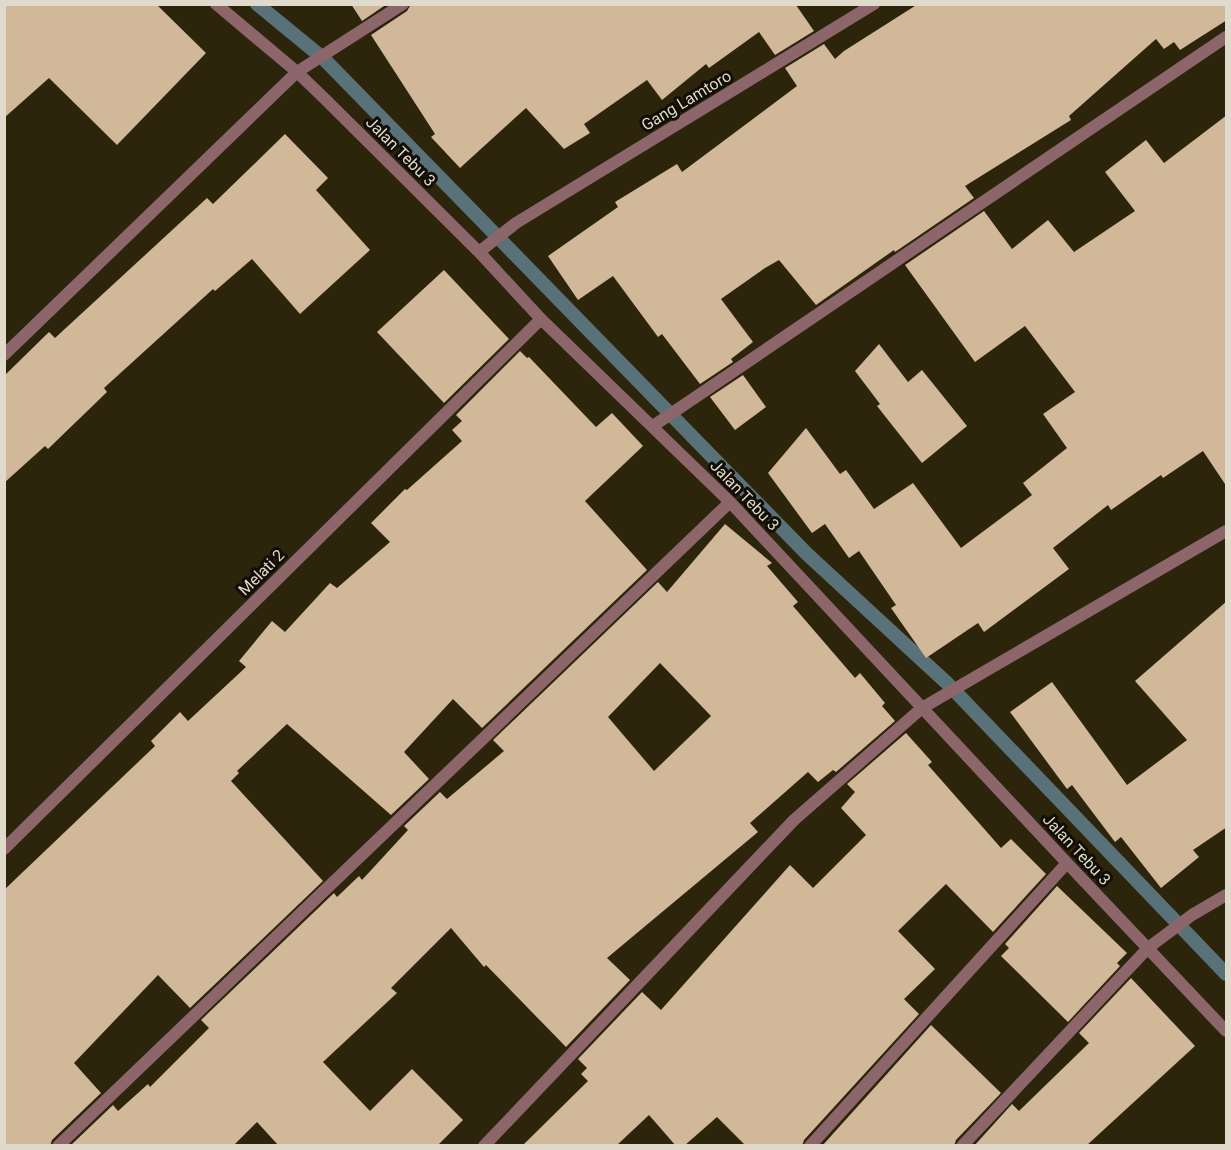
<svg xmlns="http://www.w3.org/2000/svg" width="1231" height="1150" viewBox="0 0 1231 1150" font-family="Roboto,sans-serif">
  <style>
    .lines { fill: none; stroke-linecap: round; stroke-linejoin: round }
    .stream { stroke: #597178; stroke-width: 14 }
    .building { fill: #d0b899; fill-rule: evenodd }
    .street { stroke: #8c666a; stroke-width: 12 }
    .labels { text-anchor: middle; stroke-width: 6; stroke-linejoin: round; paint-order: stroke }
    .street-label { font-size: 16px; fill: #dfdacc; stroke: #120e05 }
  </style>
  <rect width="100%" height="100%" fill="#2c250c"/>
  <g class="lines">
    <path class="stream" d="M 257,4 L 324,59 L 807,554 L 948,684 L 1226,974"/>
  </g>
  <path class="building" d="M 4,4 L 156,4 L 206,53 L 117,145 L 49,78 L 4,118 Z
    M 351,4 L 387,4 L 362,21 Z
    M 411,4 L 797,4 L 796,5 L 814,31 L 775,55 L 759,32 L 709,68 L 706,64 L 662,100 L 647,80 L 584,124 L 590,133 L 564,149 L 526,108 L 460,168 L 431,137 L 435,134 L 371,35 L 407,11 Z
    M 918,4 L 1227,4 L 1227,20 L 1180,50 L 1174,42 L 1164,49 L 1156,39 L 1069,116 L 1071,120 L 965,186 L 974,198 L 895,252 L 894,250 L 816,305 L 779,260 L 765,268 L 721,299 L 753,342 L 731,359 L 733,362 L 700,384 L 662,334 L 658,337 L 613,276 L 578,300 L 548,256 L 618,207 L 615,202 L 677,164 L 682,172 L 797,86 L 785,68 L 824,44 L 835,59 L 844,51 Z
    M 1227,115 L 1227,487 L 1203,451 L 1163,478 L 1161,475 L 1111,510 L 1108,505 L 1053,548 L 1069,569 L 984,632 L 978,623 L 926,658 L 891,608 L 896,605 L 859,551 L 849,558 L 825,524 L 812,533 L 768,473 L 806,428 L 840,474 L 846,470 L 874,509 L 913,483 L 961,548 L 1032,495 L 1023,483 L 1067,448 L 1043,414 L 1075,392 L 1025,326 L 975,362 L 905,265 L 984,211 L 1012,249 L 1048,220 L 1074,252 L 1135,211 L 1105,172 L 1146,140 L 1164,163 Z
    M 285,134 L 328,178 L 316,190 L 370,250 L 300,314 L 252,259 L 215,291 L 213,289 L 104,388 L 107,392 L 48,449 L 45,446 L 4,483 L 4,376 L 49,332 L 55,338 L 207,198 L 213,204 Z
    M 444,270 L 509,339 L 444,403 L 377,332 Z
    M 879,344 L 908,382 L 922,370 L 967,426 L 922,463 L 877,406 L 880,404 L 855,371 Z
    M 520,351 L 527,358 L 529,357 L 596,427 L 612,413 L 643,446 L 585,501 L 647,570 L 482,728 L 453,699 L 404,752 L 429,779 L 391,815 L 287,724 L 237,771 L 239,773 L 231,781 L 323,881 L 190,1008 L 158,975 L 74,1063 L 101,1093 L 52,1140 L 50,1146 L 4,1146 L 4,890 L 155,746 L 151,741 L 180,712 L 188,721 L 246,667 L 239,661 L 272,621 L 285,632 L 330,583 L 337,588 L 390,542 L 371,523 L 405,489 L 407,490 L 462,441 L 452,430 L 462,421 L 456,415 Z
    M 743,375 L 766,407 L 735,430 L 710,397 Z
    M 725,524 L 772,563 L 767,566 L 798,602 L 793,606 L 855,678 L 860,673 L 885,703 L 882,706 L 895,721 L 836,772 L 833,770 L 818,782 L 808,772 L 750,823 L 758,832 L 607,958 L 630,980 L 566,1047 L 486,965 L 484,967 L 451,928 L 391,988 L 397,993 L 323,1062 L 370,1111 L 412,1069 L 463,1120 L 437,1146 L 279,1146 L 257,1122 L 233,1146 L 70,1146 L 113,1105 L 118,1111 L 148,1084 L 150,1087 L 209,1028 L 201,1020 L 334,893 L 337,897 L 359,876 L 362,880 L 408,830 L 404,826 L 440,792 L 447,799 L 504,751 L 493,740 L 658,582 L 667,592 ZM 660,663 L 711,716 L 654,771 L 608,717 Z
    M 1227,601 L 1227,827 L 1193,850 L 1199,857 L 1161,888 L 1121,837 L 1115,842 L 1072,785 L 1067,789 L 1010,712 L 1052,682 L 1127,785 L 1187,740 L 1135,681 Z
    M 906,733 L 932,762 L 928,765 L 1001,848 L 1011,839 L 1046,874 L 993,932 L 946,884 L 898,931 L 935,969 L 904,999 L 919,1014 L 804,1140 L 802,1146 L 746,1146 L 717,1117 L 684,1146 L 676,1146 L 649,1115 L 616,1146 L 522,1146 L 588,1081 L 581,1074 L 587,1068 L 578,1059 L 642,992 L 661,1010 L 790,865 L 813,888 L 866,835 L 841,808 L 855,792 L 847,784 Z
    M 1057,886 L 1127,953 L 1117,963 L 1120,966 L 1068,1022 L 1001,956 L 1009,948 L 1005,944 Z
    M 1131,978 L 1195,1046 L 1086,1146 L 974,1146 L 1012,1104 L 1019,1111 L 1089,1043 L 1079,1033 Z
    M 931,1025 L 1001,1093 L 956,1140 L 954,1146 L 822,1146 Z"/>
  <g class="lines">
    <path class="street" d="M 216,4 L 297,72 L 326,100 L 479,252 L 541,319 L 730,502 L 1067,863 L 1226,1031
      M 479,252 L 516,223 L 874,4
      M 4,355 L 297,72 L 403,4
      M 653,426 L 1226,37
      M 4,849 L 541,319
      M 58,1146 L 730,502
      M 484,1146 L 794,820 L 922,708 L 1226,531
      M 810,1146 L 1067,863
      M 962,1146 L 1148,948 L 1192,915 L 1226,895"/>
  </g>
  <g class="labels">
    <g class="street-label">
      <text transform="translate(686 100) rotate(-31)" y="6">Gang Lamtoro</text>
      <text transform="translate(401 151) rotate(45)" y="6">Jalan Tebu 3</text>
      <text transform="translate(745 495) rotate(46)" y="6">Jalan Tebu 3</text>
      <text transform="translate(261 572) rotate(-45)" y="6">Melati 2</text>
      <text transform="translate(1077 849) rotate(47)" y="6">Jalan Tebu 3</text>
    </g>
  </g>
  <rect width="1231" height="1150" fill="none" stroke="#dfdacc" stroke-width="12"/>
</svg>
